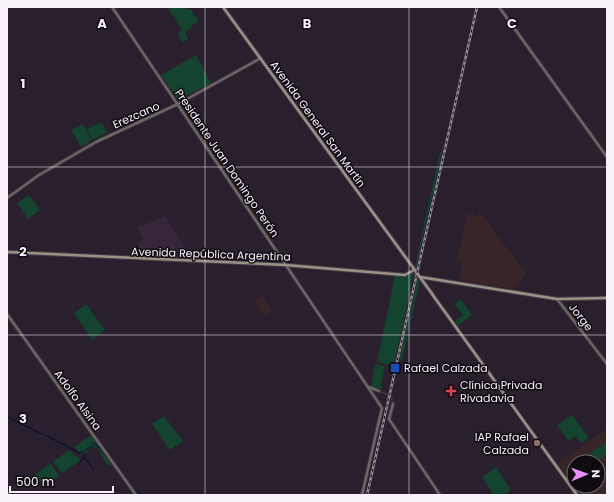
<svg xmlns="http://www.w3.org/2000/svg" width="614" height="502" viewBox="0 0 614 502" font-family="Poppins,sans-serif">
  <style>
    .built { fill: #352639 }
    .education { fill: #382527 }
    .green { fill: #14432f }
    .lines { fill: none; stroke-linecap: round; stroke-linejoin: round }
    .stream { stroke: #000b33; stroke-width: 1 }
    .tertiary-tunnel { stroke: #493e4c; stroke-width: 2; stroke-dasharray: 2 1; stroke-linecap: butt }
    .tertiary-casing { stroke: #473c4a; stroke-width: 4 }
    .secondary-casing { stroke: #473c4a; stroke-width: 4.5 }
    .primary-casing { stroke: #473c4a; stroke-width: 5 }
    .tertiary { stroke: #6f6a62; stroke-width: 2 }
    .secondary { stroke: #9a9185; stroke-width: 2.5 }
    .primary { stroke: #bbb0a1; stroke-width: 3 }
    .rail-casing { stroke: #938a95; stroke-width: 2.5 }
    .rail { stroke: #100b11; stroke-width: 1; stroke-dasharray: 3; stroke-linecap: butt }
    .grid { fill: none; stroke: #f8f1fa; stroke-width: 1; stroke-opacity: 0.55 }
    .transit-dot { fill: #1a4fb4; stroke: #100b11; stroke-width: 1.5 }
    .health-dot { fill: #e0444e; stroke: #100b11; stroke-width: 1.5 }
    .education-dot { fill: #8d6e63; stroke: #100b11; stroke-width: 1.5 }
    .labels { text-anchor: middle; stroke-width: 3; stroke-linejoin: round; paint-order: stroke }
    .street-label { font-size: 11px; fill: #f8f1fa; stroke: #100b11 }
    .poi-label { font-size: 11px; fill: #f8f1fa; stroke: #100b11; text-anchor: start }
    .grid-label { font-size: 13px; text-anchor: middle; font-weight: bold; fill: #f8f1fa; stroke: #100b11; stroke-width: 3; stroke-linejoin: round; paint-order: stroke }
  </style>
  <rect width="100%" height="100%" fill="#2a1f2d"/>
  <path class="built" d="M 165,216 L 192,258 L 145,256 L 137,244 L 144,239 L 137,228 Z"/>
  <path class="education" d="M 479,211 L 526,273 L 513,289 L 459,280 L 463,262 L 457,260 L 467,214 L 478,216 Z
    M 263,296 L 273,311 L 264,316 L 254,301 Z
    M 607,429 L 607,495 L 581,495 L 575,486 L 598,486 L 598,462 L 574,462 L 574,485 L 558,463 Z"/>
  <path class="green" d="M 167,7 L 185,7 L 188,10 L 190,9 L 199,21 L 192,25 L 193,27 L 185,32 L 188,39 L 182,43 L 178,33 L 182,30 Z
    M 196,55 L 211,83 L 178,100 L 161,75 Z
    M 101,122 L 107,132 L 93,140 L 87,129 Z
    M 83,124 L 92,140 L 81,147 L 71,130 Z
    M 440,152 L 442,153 L 416,269 L 415,267 Z
    M 29,195 L 40,210 L 28,219 L 17,203 Z
    M 414,272 L 395,362 L 392,361 L 391,365 L 377,362 L 395,276 L 407,275 Z
    M 418,278 L 420,280 L 402,360 L 399,359 Z
    M 461,299 L 472,315 L 458,326 L 455,321 L 463,315 L 454,304 Z
    M 86,304 L 105,330 L 92,340 L 74,313 Z
    M 375,364 L 385,366 L 380,391 L 371,388 Z
    M 572,415 L 589,438 L 581,443 L 576,436 L 569,441 L 557,425 Z
    M 164,416 L 183,441 L 170,450 L 152,424 Z
    M 92,435 L 96,441 L 87,445 L 95,443 L 99,445 L 114,466 L 107,465 L 97,447 L 93,447 L 84,454 L 76,451 L 78,451 L 74,447 Z
    M 605,443 L 607,445 L 607,455 L 597,462 L 593,462 L 588,455 Z
    M 69,450 L 81,460 L 62,473 L 53,462 Z
    M 51,463 L 59,476 L 43,486 L 35,475 Z
    M 496,467 L 511,490 L 504,495 L 494,495 L 482,477 Z"/>
  <g class="lines">
    <path class="stream" d="M 7,417 L 44,435
      M 47,436 L 80,453 L 96,444 L 114,466
      M 85,458 L 94,470
      M 83,459 L 85,453
      M 79,462 L 82,460
      M 116,469 L 124,481
      M 127,485 L 131,490
      M 134,490 L 143,495"/>
    <path class="tertiary-tunnel" d="M 379,391 L 391,396 L 393,404"/>
    <defs>
      <path id="tertiary" d="M 112,7 L 382,408 L 362,495
        M 499,7 L 607,157
        M 7,198 L 39,175 L 96,142 L 178,104 L 261,58
        M 557,299 L 607,364
        M 7,314 L 136,495
        M 369,387 L 379,391
        M 393,404 L 389,419 L 440,495"/>
      <path id="secondary" d="M 223,7 L 433,295
        M 7,252 L 286,265 L 405,275 L 414,270
        M 420,277 L 557,299 L 607,298
        M 432,294 L 577,495"/>
      <path id="primary" d="M 7,494 L 8,495"/>
    </defs>
    <use href="#tertiary" class="tertiary-casing"/>
    <use href="#secondary" class="secondary-casing"/>
    <use href="#primary" class="primary-casing"/>
    <use href="#tertiary" class="tertiary"/>
    <use href="#secondary" class="secondary"/>
    <use href="#primary" class="primary"/>
    <defs>
      <path id="rail" d="M 367,495 L 477,7"/>
    </defs>
    <use href="#rail" class="rail-casing"/>
    <use href="#rail" class="rail"/>
  </g>
  <path class="grid" d="M 205,7 L 205,495M 409,7 L 409,495M 7,167 L 607,167M 7,335 L 607,335"/>
  <rect class="transit-dot" x="390" y="363" width="10" height="10" rx="2"/>
  <path class="health-dot" d="M449 385h4v4h4v4h-4v4h-4v-4h-4v-4h4z"/>
  <circle class="education-dot" cx="537" cy="443" r="4"/>
  <g class="labels">
    <g class="street-label">
      <text transform="translate(136 115) rotate(-24)" y="4">Erezcano</text>
      <text transform="translate(318 124) rotate(54)" y="4">Avenida General San Martín</text>
      <text transform="translate(227 163) rotate(56)" y="4">Presidente Juan Domingo Perón</text>
      <text transform="translate(211 254) rotate(2)" y="4">Avenida República Argentina</text>
      <text transform="translate(581 317) rotate(52)" y="4">Jorge</text>
      <text transform="translate(78 400) rotate(54)" y="4">Adolfo Alsina</text>
    </g>
    <g class="poi-label">
      <text x="404" y="372">Rafael Calzada</text>
      <text x="460" y="389">Clínica Privada<tspan x="460" dy="13">Rivadavia</tspan></text>
      <text x="529" y="441" text-anchor="end">IAP Rafael<tspan x="529" dy="13">Calzada</tspan></text>
    </g>
  </g>
  <g class="grid-label">
    <text x="102" y="28">A</text>
    <text x="307" y="28">B</text>
    <text x="512" y="28">C</text>
    <text x="23" y="88">1</text>
    <text x="23" y="256">2</text>
    <text x="23" y="423">3</text>
  </g>
  <rect width="614" height="502" fill="none" stroke="#f8f1fa" stroke-width="16"/>
  <g transform="translate(586 474) rotate(88)"><circle r="19" fill="#100b11" stroke="#6d676e"/>
  <path d="M0-3L7 15L0 10L-7 15Z" fill="#ea8dfc"/>
  <text y="-6" font-size="11" font-weight="bold" text-anchor="middle" fill="#f8f1fa">N</text>
  </g>
  <path d="M10 486v6h103v-6" fill="none" stroke="#f8f1fa" stroke-width="2"/>
  <text x="16" y="486" font-size="12" fill="#f8f1fa" stroke="#100b11" stroke-width="3" paint-order="stroke">500 m</text>
</svg>
